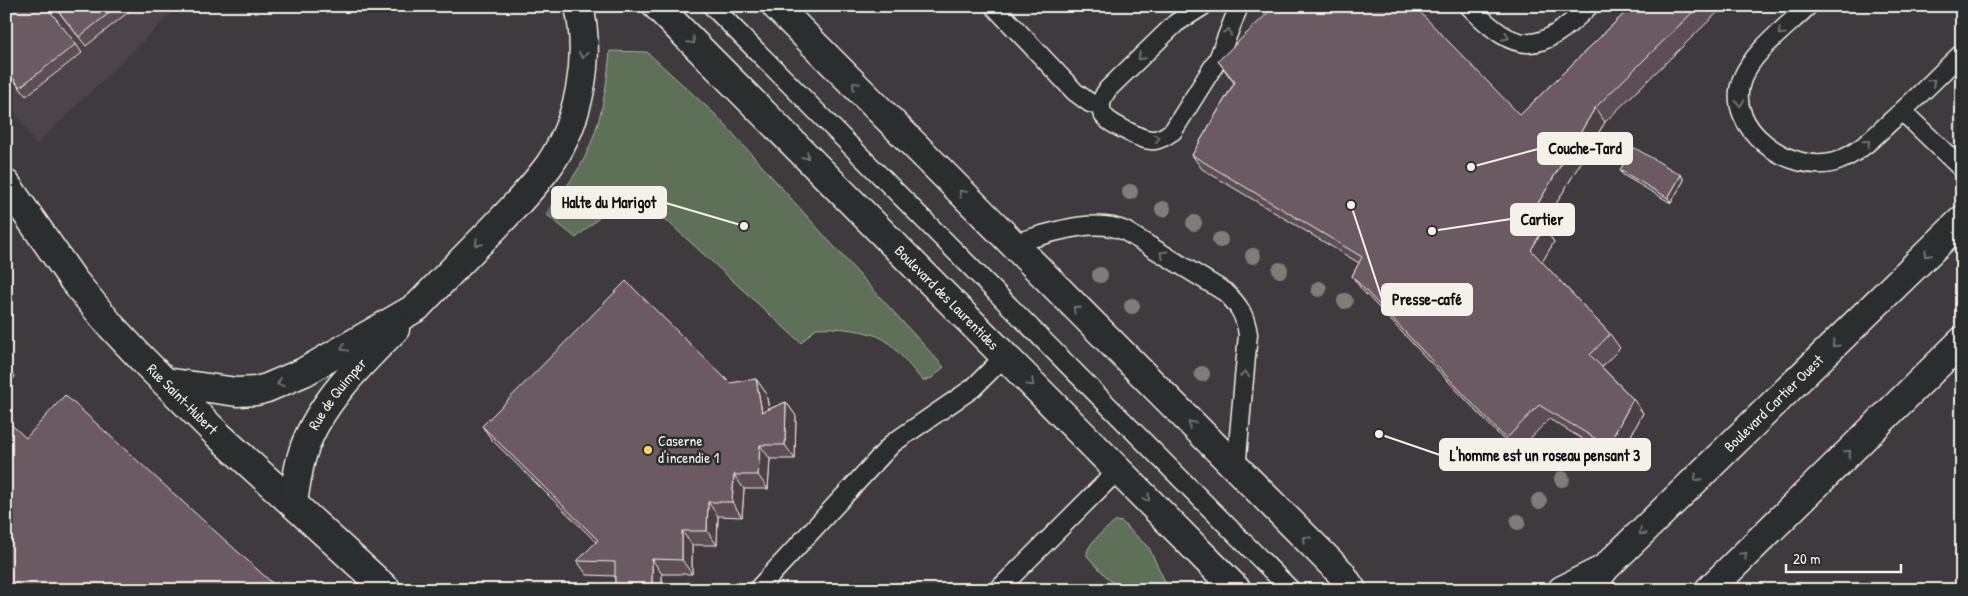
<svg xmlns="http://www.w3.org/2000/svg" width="1968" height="596" viewBox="0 0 1968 596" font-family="'Patrick Hand',sans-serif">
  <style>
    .built { fill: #4c4449 }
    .green { fill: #5f6f58; stroke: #aab0a0 }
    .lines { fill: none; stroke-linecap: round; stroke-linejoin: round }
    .service-casing { stroke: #f4f1e8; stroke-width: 21 }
    .tertiary-casing { stroke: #f4f1e8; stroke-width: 31 }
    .secondary-casing { stroke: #f4f1e8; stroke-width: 31 }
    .service { stroke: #2a2d2e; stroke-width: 18 }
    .tertiary { stroke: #2a2d2e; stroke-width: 28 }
    .secondary { stroke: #2a2d2e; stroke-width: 28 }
    .tree { fill: #7d7e78 }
    .wall { fill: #5d4d54; stroke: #f4f1e8 }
    .shaded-wall { fill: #4c3f45; stroke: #f4f1e8 }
    .building { fill: #6c5a62; stroke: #f4f1e8 }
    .oneway { stroke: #71726f }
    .poi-dot { fill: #ffd166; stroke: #2a2d2e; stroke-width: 2 }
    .labels { text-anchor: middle; stroke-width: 5; stroke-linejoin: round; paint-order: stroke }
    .street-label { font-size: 15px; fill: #f4f1e8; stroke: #2a2d2e }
    .poi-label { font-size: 15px; fill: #f4f1e8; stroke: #2a2d2e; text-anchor: start }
    .leader { fill: none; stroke: #f4f1e8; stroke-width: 2 }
    .callout-dot { fill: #f4f1e8; stroke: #2a2d2e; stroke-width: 2 }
    .callout { fill: #f4f1e8; stroke: #f4f1e8; stroke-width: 2 }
    .callout-label { font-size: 16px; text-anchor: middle; font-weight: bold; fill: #111 }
  </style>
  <rect width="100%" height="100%" fill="#3e3a3e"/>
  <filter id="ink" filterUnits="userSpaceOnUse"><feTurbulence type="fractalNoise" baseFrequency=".02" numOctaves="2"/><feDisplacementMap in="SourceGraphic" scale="10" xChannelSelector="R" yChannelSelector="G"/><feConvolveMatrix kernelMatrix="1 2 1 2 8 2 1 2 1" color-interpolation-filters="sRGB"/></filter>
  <g filter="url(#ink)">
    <path class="built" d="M 6,6 L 179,6 L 36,145 L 6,100 Z"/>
    <path class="green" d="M 610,51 L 647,52 L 718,117 L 857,272 L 944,367 L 932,378 L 923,381 C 913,370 897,349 885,340 C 870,330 835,327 816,328 L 801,343 L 632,189 L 576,238 L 546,214 C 559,196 575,177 585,157 C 601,124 607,87 610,51 Z
      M 1117,521 L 1122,522 L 1149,548 L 1169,590 L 1119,590 L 1087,556 C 1085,545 1107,527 1117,521 Z"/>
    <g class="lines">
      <defs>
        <path id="service" d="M 712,6 L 1291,590
          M 994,6 L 1075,92 L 1090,103 L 1101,106
          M 1203,6 L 1176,23 L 1108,89 C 1090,114 1109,122 1129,132 C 1137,136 1146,141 1155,140 C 1162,139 1167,135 1173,131 L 1218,59 L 1239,6
          M 1469,6 C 1518,57 1540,54 1589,6
          M 1808,6 C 1787,27 1753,51 1742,79 C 1723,128 1791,175 1835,162 C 1857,155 1874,137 1890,122 C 1915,100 1938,76 1962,53
          M 1902,111 L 1962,169
          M 1011,244 C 1045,235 1092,216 1125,231 L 1225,292 C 1239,305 1245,315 1248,334 L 1236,469
          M 757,590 L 893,443 L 973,388 L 1004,357
          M 998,590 L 1119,469"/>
        <g id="tertiary">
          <path id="s1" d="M 6,184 L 74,281 L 111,326 L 142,359 L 217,434 L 387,590"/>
          <path d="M 165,382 L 237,392 L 256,391 L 267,388 L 304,372 L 417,307"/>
          <path id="s2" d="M 293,502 C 296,484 298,466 304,449 C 319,404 362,362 395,329"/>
          <path id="s3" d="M 1591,589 L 1604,569 L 1962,220"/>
          <path d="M 1709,590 L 1962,341"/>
        </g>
        <g id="secondary">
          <path id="s4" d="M 657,6 L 1237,590"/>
          <path d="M 776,6 L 1341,573 L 1352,590"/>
          <path d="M 417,307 C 442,281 467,255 492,230 C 512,209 533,188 550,164 C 580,119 591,59 579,6"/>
          <path d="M 1562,590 L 1604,569"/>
        </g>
      </defs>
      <use href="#service" class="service-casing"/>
      <use href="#tertiary" class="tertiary-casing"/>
      <use href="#secondary" class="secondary-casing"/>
      <use href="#service" class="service"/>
      <use href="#tertiary" class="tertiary"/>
      <use href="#secondary" class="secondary"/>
    </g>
    <g class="tree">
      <circle cx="1130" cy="192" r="8"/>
      <circle cx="1163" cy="209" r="8"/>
      <circle cx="1194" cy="223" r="8"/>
      <circle cx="1220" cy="240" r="8"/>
      <circle cx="1253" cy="256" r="8"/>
      <circle cx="1280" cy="270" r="8"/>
      <circle cx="1100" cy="275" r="8"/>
      <circle cx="1319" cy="289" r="8"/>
      <circle cx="1345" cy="301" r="8"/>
      <circle cx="1132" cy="306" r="8"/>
      <circle cx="1202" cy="374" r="8"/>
      <circle cx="1562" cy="479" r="8"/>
      <circle cx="1539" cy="501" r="8"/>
      <circle cx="1518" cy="522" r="8"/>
    </g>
    <path class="wall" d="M 6,6 L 76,44 L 82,53 L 26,96 L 6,70 Z
      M 56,6 L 128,6 L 131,10 L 86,46 L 62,16 L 55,7 Z
      M 1632,6 L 1724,6 L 1605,122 L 1542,227 L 1544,228 L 1554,242 L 1542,262 L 1610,334 L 1620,348 L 1602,367 L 1633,399 L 1643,413 L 1618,460 L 1549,419 L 1516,453 L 1362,290 L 1352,276 L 1359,263 L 1202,169 L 1192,155 L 1234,83 L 1218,61 L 1520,115 Z
      M 1620,170 L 1681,175 L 1684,180 L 1671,203 L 1623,175 Z
      M 756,379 L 766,393 L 769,409 L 786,402 L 796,416 L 795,459 L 770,459 L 768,489 L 744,489 L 742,517 L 718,516 L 717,545 L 692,545 L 692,574 L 662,574 L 662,590 L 616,590 L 615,588 L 615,576 L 587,575 L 577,561 L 596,542 L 492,440 L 482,426 Z"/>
    <path class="shaded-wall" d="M 1595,108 L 1605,122 L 1538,234 L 1528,220 Z
      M 1681,175 L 1684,180 L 1671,203 L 1668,198 Z
      M 1544,228 L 1554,242 L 1541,264 L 1531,250 Z
      M 6,365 L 15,377 L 6,387 Z
      M 756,379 L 766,393 L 772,427 L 762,412 Z
      M 1633,399 L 1643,413 L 1618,460 L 1608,446 Z
      M 786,402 L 796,416 L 795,459 L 785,445 Z
      M 760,445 L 770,459 L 768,489 L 758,475 Z
      M 734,475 L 744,489 L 742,517 L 732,502 Z
      M 708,502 L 718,516 L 717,545 L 707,531 Z
      M 682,531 L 692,545 L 692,574 L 682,560 Z
      M 652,559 L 662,574 L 662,590 L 653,590 L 652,588 Z"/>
    <path class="building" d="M 6,6 L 46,6 L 76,44 L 20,87 L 6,69 Z
      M 56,6 L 118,6 L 79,37 L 55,7 Z
      M 1275,6 L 1414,6 L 1520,115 L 1632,6 L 1699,6 L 1595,108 L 1528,220 L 1544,228 L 1531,250 L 1610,334 L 1590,355 L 1633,399 L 1608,446 L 1539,405 L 1506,439 L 1352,276 L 1362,257 L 1192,155 L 1235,82 L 1218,61 Z
      M 1633,147 L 1681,175 L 1668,198 L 1620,170 Z
      M 626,281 L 730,383 L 756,379 L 762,412 L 786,402 L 785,445 L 760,445 L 758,475 L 734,475 L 732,502 L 708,502 L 707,531 L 682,531 L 682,560 L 652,559 L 652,588 L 615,588 L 615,562 L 577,561 L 598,540 L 482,426 Z
      M 65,395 L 280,590 L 6,590 L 6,420 L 26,438 Z"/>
    <defs><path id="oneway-chevron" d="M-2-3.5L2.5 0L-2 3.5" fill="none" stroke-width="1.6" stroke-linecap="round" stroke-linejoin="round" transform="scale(1.25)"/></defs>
    <g class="oneway">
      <use href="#oneway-chevron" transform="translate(1228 32) rotate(-68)"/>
      <use href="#oneway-chevron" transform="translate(1781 32) rotate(136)"/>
      <use href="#oneway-chevron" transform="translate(1506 37) rotate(27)"/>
      <use href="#oneway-chevron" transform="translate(692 41) rotate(45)"/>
      <use href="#oneway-chevron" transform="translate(583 55) rotate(93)"/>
      <use href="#oneway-chevron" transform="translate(1141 57) rotate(135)"/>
      <use href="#oneway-chevron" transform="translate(1932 82) rotate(-44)"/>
      <use href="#oneway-chevron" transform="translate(855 85) rotate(-135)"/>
      <use href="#oneway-chevron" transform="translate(1740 103) rotate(87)"/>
      <use href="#oneway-chevron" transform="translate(1157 138) rotate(-11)"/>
      <use href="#oneway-chevron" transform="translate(1867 143) rotate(-40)"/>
      <use href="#oneway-chevron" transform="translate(806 156) rotate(45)"/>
      <use href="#oneway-chevron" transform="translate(962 193) rotate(-135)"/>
      <use href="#oneway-chevron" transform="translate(478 243) rotate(134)"/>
      <use href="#oneway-chevron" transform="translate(1163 254) rotate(-149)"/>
      <use href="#oneway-chevron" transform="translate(1927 254) rotate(135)"/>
      <use href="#oneway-chevron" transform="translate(1076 309) rotate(-135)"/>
      <use href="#oneway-chevron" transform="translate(1835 344) rotate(136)"/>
      <use href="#oneway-chevron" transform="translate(344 348) rotate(151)"/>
      <use href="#oneway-chevron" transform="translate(1245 374) rotate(-83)"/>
      <use href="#oneway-chevron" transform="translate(280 383) rotate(158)"/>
      <use href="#oneway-chevron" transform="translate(1031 383) rotate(44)"/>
      <use href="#oneway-chevron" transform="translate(1191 424) rotate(-135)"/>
      <use href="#oneway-chevron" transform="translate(1848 453) rotate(-44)"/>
      <use href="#oneway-chevron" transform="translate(1697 478) rotate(135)"/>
      <use href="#oneway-chevron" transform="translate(1147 498) rotate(46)"/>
      <use href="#oneway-chevron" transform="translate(1642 532) rotate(136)"/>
      <use href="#oneway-chevron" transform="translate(1306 539) rotate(-135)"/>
      <use href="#oneway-chevron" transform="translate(1744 555) rotate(-45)"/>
    </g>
  </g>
  <circle class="poi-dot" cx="648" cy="450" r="5"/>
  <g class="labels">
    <g class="street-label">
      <text dy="5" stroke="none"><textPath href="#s4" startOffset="411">Boulevard des Laurentides</textPath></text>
      <text dy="5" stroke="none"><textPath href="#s2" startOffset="119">Rue de Quimper</textPath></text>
      <text dy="5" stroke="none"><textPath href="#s1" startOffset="279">Rue Saint-Hubert</textPath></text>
      <text dy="5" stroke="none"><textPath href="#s3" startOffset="261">Boulevard Cartier Ouest</textPath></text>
    </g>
    <g class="poi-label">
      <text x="658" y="446">Caserne<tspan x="658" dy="17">d'incendie 1</tspan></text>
    </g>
  </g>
  <path class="leader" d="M1471 167L1538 149M744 226L666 203M1432 231L1511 219M1351 205L1382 299M1379 434L1440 455"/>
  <g class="callout-dot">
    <circle cx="1471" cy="167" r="5"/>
    <circle cx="744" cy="226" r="5"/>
    <circle cx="1432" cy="231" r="5"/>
    <circle cx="1351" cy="205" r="5"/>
    <circle cx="1379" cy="434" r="5"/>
  </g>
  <g class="callout">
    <rect x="1538" y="133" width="94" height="31" rx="5"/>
    <rect x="552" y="187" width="114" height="31" rx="5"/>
    <rect x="1511" y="204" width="63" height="31" rx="5"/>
    <rect x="1382" y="284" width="90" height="31" rx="5"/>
    <rect x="1440" y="439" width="210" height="31" rx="5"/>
  </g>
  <g class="callout-label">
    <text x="1585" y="154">Couche-Tard</text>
    <text x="609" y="208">Halte du Marigot</text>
    <text x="1542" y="225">Cartier</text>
    <text x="1427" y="305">Presse-café</text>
    <text x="1545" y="461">L'homme est un roseau pensant 3</text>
  </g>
  <rect width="1968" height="596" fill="none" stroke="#2a2d2e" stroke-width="25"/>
  <rect x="12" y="12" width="1943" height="571" fill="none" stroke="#f4f1e8" stroke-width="2" filter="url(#ink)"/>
  <path d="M1786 564v8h115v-8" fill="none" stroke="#f4f1e8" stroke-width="2.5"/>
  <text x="1793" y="564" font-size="15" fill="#f4f1e8" stroke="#2a2d2e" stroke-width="4" paint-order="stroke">20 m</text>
</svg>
